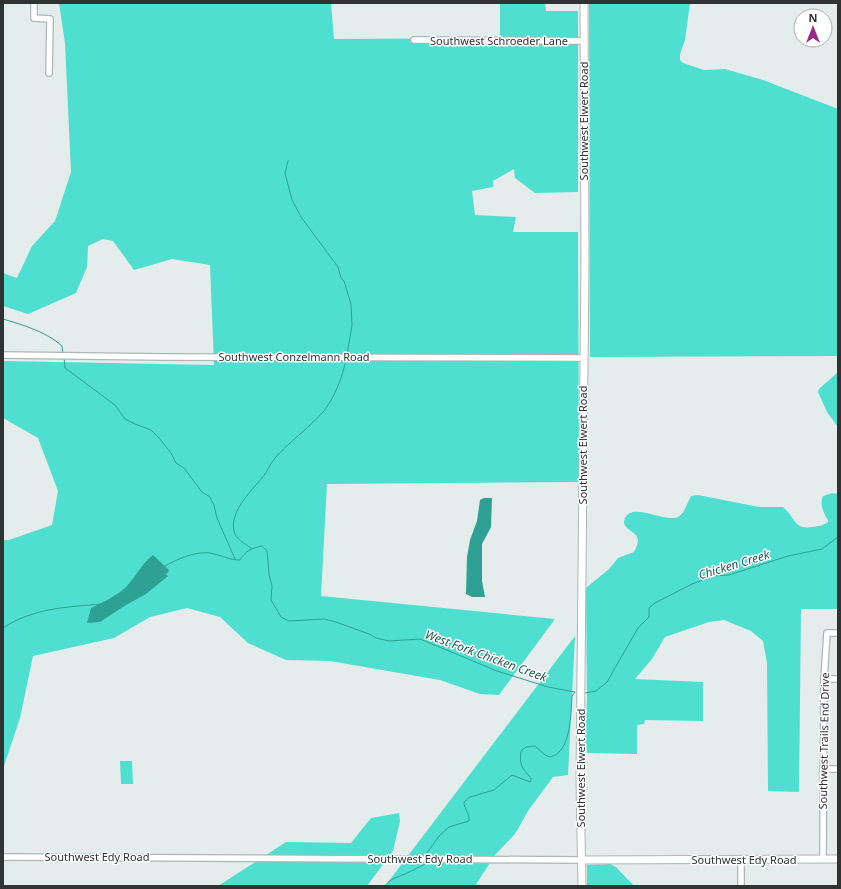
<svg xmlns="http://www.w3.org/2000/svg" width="841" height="889" viewBox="0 0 841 889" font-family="'Noto Sans',sans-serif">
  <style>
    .green { fill: #4edfd0 }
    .water { fill: #2ea094 }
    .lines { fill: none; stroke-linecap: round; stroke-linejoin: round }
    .stream { stroke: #2ea094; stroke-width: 1 }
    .minor-casing { stroke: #aeb7b5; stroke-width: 8 }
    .major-casing { stroke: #aeb7b5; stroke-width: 9 }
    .minor { stroke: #fff; stroke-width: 5.5 }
    .major { stroke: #fff; stroke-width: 7 }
    .labels { text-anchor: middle; stroke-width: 3; stroke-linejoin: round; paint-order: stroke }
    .street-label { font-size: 11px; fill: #2f3332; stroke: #fff }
    .water-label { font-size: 12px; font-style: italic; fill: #1e5a53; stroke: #fff }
  </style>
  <rect width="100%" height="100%" fill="#e4edec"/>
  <path class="green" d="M 59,3 L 331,3 L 334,39 L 500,38 L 500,3 L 545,3 L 546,11 L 578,11 L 578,192 L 535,193 L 515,178 L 514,169 L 493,181 L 493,187 L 472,191 L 475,215 L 516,217 L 513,232 L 578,232 L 579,482 L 327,484 L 321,596 L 555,619 L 499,695 L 480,694 L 440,680 L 330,661 L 286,660 L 248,643 L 220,617 L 187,608 L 150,617 L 114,638 L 33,656 L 20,718 L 3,769 L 3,540 L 9,540 L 52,525 L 58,491 L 38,438 L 3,418 L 3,361 L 214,365 L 210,265 L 172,259 L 134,270 L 113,241 L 103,239 L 88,246 L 87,267 L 76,293 L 28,314 L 3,306 L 3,273 L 17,278 L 32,246 L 55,221 L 71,172 L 65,43 Z
    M 589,3 L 690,3 L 685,40 L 680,54 L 680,60 L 683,63 L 704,70 L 725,69 L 763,80 L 838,109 L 838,356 L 590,357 Z
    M 838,372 L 838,427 L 827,412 L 818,392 L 819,389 Z
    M 832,493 L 838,494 L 838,609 L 801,609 L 799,792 L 768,791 L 767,663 L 763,641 L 751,631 L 724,620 L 709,622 L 665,637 L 652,659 L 635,679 L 703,682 L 703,721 L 645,720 L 644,724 L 637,725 L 637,754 L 587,753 L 585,741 L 587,700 L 586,588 L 609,569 L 618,558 L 634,552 C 636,548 638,544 638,540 C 637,530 620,530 625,518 C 633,502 664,523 678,517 C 684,514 688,502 691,496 L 698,495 L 759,507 L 783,507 C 795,517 794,530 812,527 C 818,526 823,526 828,522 L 828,520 C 824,513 819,505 823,496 Z
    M 575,636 L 568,775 L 553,777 L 528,811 L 515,834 L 495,855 L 475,886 L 385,886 Z
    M 120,761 L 132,761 L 133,784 L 121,784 Z
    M 399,813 L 400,821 L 393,851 L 367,886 L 218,886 L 286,842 L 351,843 L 371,818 Z
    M 610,864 L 616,867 L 634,886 L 587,886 L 587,865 Z"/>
  <path class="water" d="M 484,498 L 492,498 L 491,527 L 482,544 L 482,581 L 485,597 L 472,597 L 466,594 L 467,557 L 470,540 L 477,521 L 480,500 Z
    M 153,555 L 168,569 L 169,571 L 166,574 L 168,576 L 146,594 L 126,605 L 100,622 L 87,623 L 91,608 C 102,603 118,595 126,587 C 136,577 141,564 153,555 Z"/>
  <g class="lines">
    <path class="stream" d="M 288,161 L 285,173 L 292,200 L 301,217 L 338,267 L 341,278 L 344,281 L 351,304 L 352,326 L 347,354
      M 3,319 C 23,325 47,332 62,346 L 63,354
      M 64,357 L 65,368 L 115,405 L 125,419 L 135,424 L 151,430 L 159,438 L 171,453 L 176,463 L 184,468 L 202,492 L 210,497 L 214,505 L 217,518 L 235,559
      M 251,548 C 245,544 235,538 234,531 C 229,510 254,489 265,474 C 268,469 271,463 275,458 C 289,442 308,429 323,412 C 334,399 343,376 346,359
      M 165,566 C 177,559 196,551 210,553 C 220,555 230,560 240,560 C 245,551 252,548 262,546 L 267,551 L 269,574 L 272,586 L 271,600 L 281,617 L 289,621 L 324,619 L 336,622 L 369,634 L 376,638 L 389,641 L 420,639 L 497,671 L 548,687 L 575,692 L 572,696 C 571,711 571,742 558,753 C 556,755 553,756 550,757 L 545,755 L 535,746 L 526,747 L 521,751 C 519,765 522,768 531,778 L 531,781 L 530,782 L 512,775 L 494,790 L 470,797 L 464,802 C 464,809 470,814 469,821 L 449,827 L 440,835 L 426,854
      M 3,628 C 33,608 67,607 102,604
      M 585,693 L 596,691 L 607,682 L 638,628 L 649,617 L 649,608 L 655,603 L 692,584 L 714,576 L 729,575 L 788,556 L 822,549 L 838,537
      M 385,886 C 390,878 399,877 407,873 C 414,870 419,867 425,864"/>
    <defs>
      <path id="minor" d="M 34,3 L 34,18 L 50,19 L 49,73
        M 414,40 L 584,41
        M 3,355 L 164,357 L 584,358
        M 824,679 L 838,679
        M 823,769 L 838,769
        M 3,857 L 581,860
        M 823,859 L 824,679 L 827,633 L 838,633
        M 741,860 L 741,886"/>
      <path id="major" d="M 581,860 L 838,859
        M 582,886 L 580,780 L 585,262 L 584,3"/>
    </defs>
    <use href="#minor" class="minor-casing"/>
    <use href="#major" class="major-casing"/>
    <use href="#minor" class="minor"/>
    <use href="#major" class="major"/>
  </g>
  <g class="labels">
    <g class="street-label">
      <text x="499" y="45">Southwest Schroeder Lane</text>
      <text transform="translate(584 121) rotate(-90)" y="4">Southwest Elwert Road</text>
      <text x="294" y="361">Southwest Conzelmann Road</text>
      <text transform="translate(583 445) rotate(-90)" y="4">Southwest Elwert Road</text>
      <text transform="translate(824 741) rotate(-89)" y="4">Southwest Trails End Drive</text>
      <text transform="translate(581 768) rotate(-90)" y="4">Southwest Elwert Road</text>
      <text x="97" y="861">Southwest Edy Road</text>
      <text x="420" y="863">Southwest Edy Road</text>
      <text x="744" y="864">Southwest Edy Road</text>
    </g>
    <g class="water-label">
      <text transform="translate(734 565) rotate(-17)" y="4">Chicken Creek</text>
      <text transform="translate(486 656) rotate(20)" y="4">West Fork Chicken Creek</text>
    </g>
  </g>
  <rect width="841" height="889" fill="none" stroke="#2f3332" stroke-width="8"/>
  <g transform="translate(813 28)"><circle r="19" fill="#ffffff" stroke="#acadad"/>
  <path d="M0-3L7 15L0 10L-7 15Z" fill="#9a2a89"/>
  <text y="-6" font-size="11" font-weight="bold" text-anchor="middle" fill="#2f3332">N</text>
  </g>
</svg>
